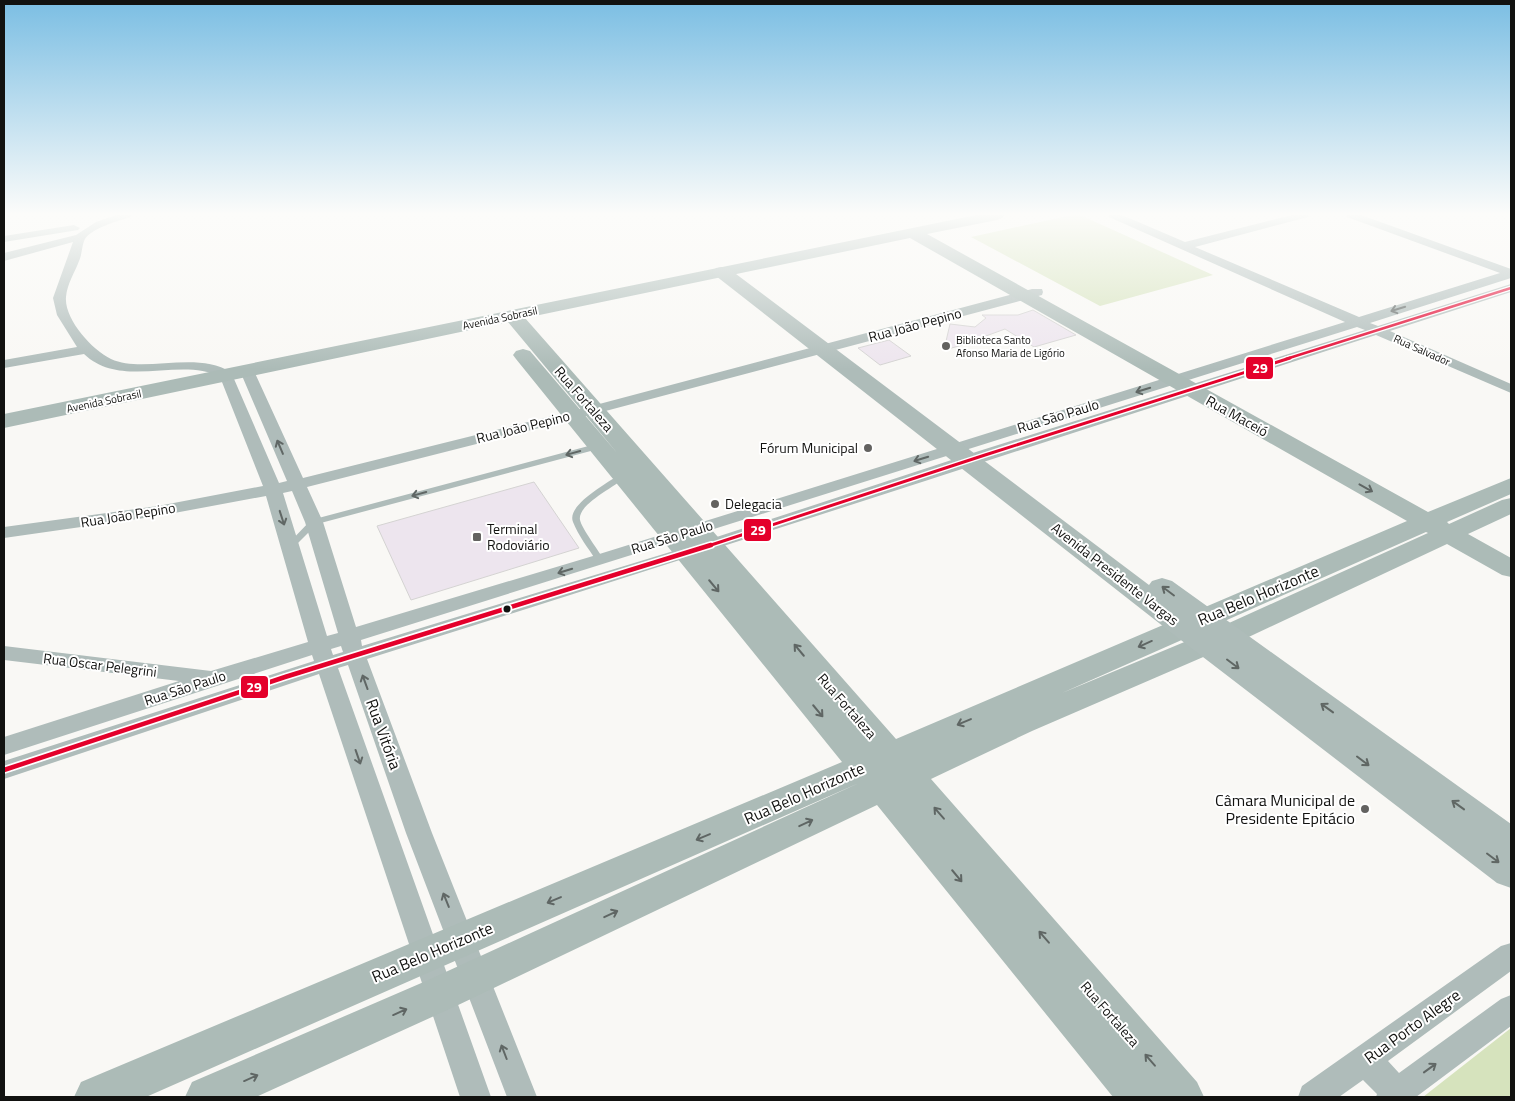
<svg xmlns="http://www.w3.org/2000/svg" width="1515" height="1101" viewBox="0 0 1515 1101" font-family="'Titillium Web',sans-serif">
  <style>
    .green { fill: #d6e3bd }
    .building { fill: #ede5ee; stroke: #d4d3d2 }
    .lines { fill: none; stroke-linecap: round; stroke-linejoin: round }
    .lane { fill: #afbcba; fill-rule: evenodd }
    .street { fill: #afbcba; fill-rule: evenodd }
    .secondary { fill: #acbbb7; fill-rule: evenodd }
    .primary { fill: #aebcb9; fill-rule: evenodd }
    .bus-1-far2-casing { stroke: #fff; stroke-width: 5 }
    .bus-1-far1-casing { stroke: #fff; stroke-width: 6 }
    .bus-1-casing { stroke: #fff; stroke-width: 8 }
    .bus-1-far2 { stroke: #e4002b; stroke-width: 2.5 }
    .bus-1-far1 { stroke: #e4002b; stroke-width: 3 }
    .bus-1 { stroke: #e4002b; stroke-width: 4.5 }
    .oneway { stroke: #606765 }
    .oneway2 { stroke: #5f6664 }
    .oneway3 { stroke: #606764 }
    .poi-dot { fill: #636260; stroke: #fff; stroke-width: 2 }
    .bus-dot { fill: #121210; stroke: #fff; stroke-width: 2 }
    .labels { text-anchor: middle; stroke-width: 4; stroke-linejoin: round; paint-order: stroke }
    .far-street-label { font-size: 11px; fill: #121210; stroke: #fff }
    .far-poi-label { font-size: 11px; fill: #121210; stroke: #fff; text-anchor: start }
    .street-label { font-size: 14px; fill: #121210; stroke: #fff }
    .poi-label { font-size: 14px; fill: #121210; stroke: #fff; text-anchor: start }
    .near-street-label { font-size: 16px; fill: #121210; stroke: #fff }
    .near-poi-label { font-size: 16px; fill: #121210; stroke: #fff; text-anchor: end }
    .line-badge { stroke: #fff; stroke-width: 2 }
    .badge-label { font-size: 14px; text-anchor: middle; font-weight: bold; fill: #fff }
  </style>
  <rect width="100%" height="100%" fill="#f9f8f5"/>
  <path class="green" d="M 1072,215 L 1080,215 L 1213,275 L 1100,306 L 971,237 Z
    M 1511,1028 L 1511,1097 L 1423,1097 Z"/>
  <path class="building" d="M 1033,310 L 1076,335 L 1034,347 L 1005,329 L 975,340 L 974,342 L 944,350 L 950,324 L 975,327 L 986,318 L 982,315 L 1018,315 Z
    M 889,340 L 911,356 L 880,365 L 858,348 Z
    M 534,482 L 579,548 L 411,600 L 377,526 Z"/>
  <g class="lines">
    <path class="lane" d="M 596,444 L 602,444 L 603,446 L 602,448 L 317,524 L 294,547 L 288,547 L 287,545 L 311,520 Z
      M 620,474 L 623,474 L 627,476 C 617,486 577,504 580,520 C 582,529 599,551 604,560 L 600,563 L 596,560 C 588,548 578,535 573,522 C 566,505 608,483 620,474 Z"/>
    <path class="street" d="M 116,215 L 132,215 L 130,217 C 118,221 92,228 85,239 C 82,244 82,255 79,261 C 75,272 67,284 66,297 C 64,319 92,350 111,359 C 144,374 195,350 231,372 L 279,483 L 287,481 L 240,371 L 242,368 L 252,368 L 254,371 L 303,478 L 588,407 L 1032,289 L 1042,289 L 1043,292 L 1042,295 L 598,413 L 307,487 L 323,522 L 356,627 L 593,556 L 1345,322 L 1109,217 L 1108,215 L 1122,215 L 1185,242 L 1292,215 L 1309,215 L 1308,217 L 1195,247 L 1359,317 L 1500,273 L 1347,217 L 1346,215 L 1361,215 L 1511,269 L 1511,278 L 1370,323 L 1378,326 L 1511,284 L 1511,292 L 1390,331 L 1511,384 L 1511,393 L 1376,335 C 1040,443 704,554 367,659 L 432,833 L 537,1097 L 507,1097 L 406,833 L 348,665 L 338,668 L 491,1097 L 460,1097 L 319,674 L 4,779 L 4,761 L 314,661 L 312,655 L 4,755 L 4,737 L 179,681 L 4,660 L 4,646 L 211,671 L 308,642 L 266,496 L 158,516 L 4,538 L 4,527 L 158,506 L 263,486 L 220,377 C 181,356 122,390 84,354 L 4,368 L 4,360 L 77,347 L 57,315 L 53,298 L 73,242 L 4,261 L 4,253 L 76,235 L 96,222 ZM 1357,327 L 1365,330 L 979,451 L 680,549 L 362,646 L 361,640 ZM 292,491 L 305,522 L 338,633 L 327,636 L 283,493 ZM 341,646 L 343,652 L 333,655 L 331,649 Z
      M 74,225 L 80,228 L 78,230 L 4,242 L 4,236 Z
      M 1511,943 L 1511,971 L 1388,1061 L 1399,1073 L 1501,999 L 1511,995 L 1511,1026 L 1416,1097 L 1376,1097 L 1377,1094 L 1363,1080 L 1339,1097 L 1298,1097 L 1302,1086 L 1501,946 Z"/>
    <path class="secondary" d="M 976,215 L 1005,215 L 1002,218 L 997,220 L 927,234 L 1428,512 L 1511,478 L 1511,494 L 1447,522 L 1449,524 L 1502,500 L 1511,498 L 1511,514 L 1468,534 L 1511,558 L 1511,577 L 1502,575 L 1447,544 L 1238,642 L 1032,731 L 931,779 L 1197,1082 L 1204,1097 L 1113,1097 L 877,805 L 454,1007 L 256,1097 L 185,1097 L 192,1082 L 426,981 L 859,783 L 146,1097 L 74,1097 L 81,1082 L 842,762 L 516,359 L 513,355 L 516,351 L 523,349 L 530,351 L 618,454 L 508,322 L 4,428 L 4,414 ZM 910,238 L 1407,521 L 896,739 L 525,318 ZM 1426,532 L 1428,533 L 1218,628 L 1062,693 Z"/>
    <path class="primary" d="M 722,267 L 728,268 L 1149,585 L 1152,581 L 1162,578 L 1172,581 L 1511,824 L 1511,888 L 1497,883 L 1173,634 L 716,276 L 713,272 L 716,268 Z"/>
    <defs>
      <path id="bus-1-far2" d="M 1286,359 L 1511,288"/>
      <path id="bus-1-far1" d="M 708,546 L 985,455 L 1290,358"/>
      <path id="bus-1" d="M 4,770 L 285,677 L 711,545"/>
    </defs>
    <use href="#bus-1-far2" class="bus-1-far2-casing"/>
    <use href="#bus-1-far1" class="bus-1-far1-casing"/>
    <use href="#bus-1" class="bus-1-casing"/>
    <use href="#bus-1-far2" class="bus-1-far2"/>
    <use href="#bus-1-far1" class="bus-1-far1"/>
    <use href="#bus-1" class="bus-1"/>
  </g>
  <defs><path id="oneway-shaft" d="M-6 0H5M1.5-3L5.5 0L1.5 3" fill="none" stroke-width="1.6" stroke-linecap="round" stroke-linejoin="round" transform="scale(1.25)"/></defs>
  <g class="oneway">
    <use href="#oneway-shaft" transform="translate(1398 309) rotate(163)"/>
    <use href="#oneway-shaft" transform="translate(1143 390) rotate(163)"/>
    <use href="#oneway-shaft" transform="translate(280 447) rotate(-113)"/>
    <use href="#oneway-shaft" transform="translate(573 453) rotate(165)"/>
    <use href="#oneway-shaft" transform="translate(921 459) rotate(163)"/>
    <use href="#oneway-shaft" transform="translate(419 494) rotate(165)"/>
    <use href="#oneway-shaft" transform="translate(282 518) rotate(72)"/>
    <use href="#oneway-shaft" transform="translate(565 571) rotate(163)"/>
    <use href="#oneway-shaft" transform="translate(365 682) rotate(-110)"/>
    <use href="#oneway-shaft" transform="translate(358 757) rotate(71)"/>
    <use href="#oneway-shaft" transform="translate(446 900) rotate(-112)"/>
    <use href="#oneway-shaft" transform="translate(504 1052) rotate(-111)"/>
    <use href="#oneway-shaft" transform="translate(1430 1068) rotate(-36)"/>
  </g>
  <g class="oneway2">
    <use href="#oneway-shaft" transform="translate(1366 488) rotate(29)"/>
    <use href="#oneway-shaft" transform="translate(714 586) rotate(50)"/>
    <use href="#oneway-shaft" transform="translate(1145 644) rotate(156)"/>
    <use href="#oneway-shaft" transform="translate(799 650) rotate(-130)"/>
    <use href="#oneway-shaft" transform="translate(818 711) rotate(50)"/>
    <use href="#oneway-shaft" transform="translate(964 722) rotate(157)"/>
    <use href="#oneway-shaft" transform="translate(939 813) rotate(-131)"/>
    <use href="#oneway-shaft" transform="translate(806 823) rotate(-25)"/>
    <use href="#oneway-shaft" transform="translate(703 837) rotate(157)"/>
    <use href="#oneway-shaft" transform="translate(957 876) rotate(50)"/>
    <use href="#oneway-shaft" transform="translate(554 900) rotate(157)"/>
    <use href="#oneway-shaft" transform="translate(611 914) rotate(-25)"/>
    <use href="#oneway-shaft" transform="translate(1044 937) rotate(-131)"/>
    <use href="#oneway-shaft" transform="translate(400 1012) rotate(-24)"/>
    <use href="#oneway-shaft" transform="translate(1150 1060) rotate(-131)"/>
    <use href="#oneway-shaft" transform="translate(251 1078) rotate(-24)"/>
  </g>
  <g class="oneway3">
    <use href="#oneway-shaft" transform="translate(1168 591) rotate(-143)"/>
    <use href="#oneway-shaft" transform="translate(1233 664) rotate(37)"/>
    <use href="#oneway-shaft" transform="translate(1327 708) rotate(-144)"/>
    <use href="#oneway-shaft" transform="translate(1363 761) rotate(37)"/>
    <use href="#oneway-shaft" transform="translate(1458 805) rotate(-144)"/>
    <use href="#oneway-shaft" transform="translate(1493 858) rotate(37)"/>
  </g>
  <linearGradient id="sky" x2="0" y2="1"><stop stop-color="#7bbee3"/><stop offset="0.58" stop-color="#fcfcfa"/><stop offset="1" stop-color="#fcfcfa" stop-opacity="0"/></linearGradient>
  <rect width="1515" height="369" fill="url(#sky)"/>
  <g class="poi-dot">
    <circle cx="946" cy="346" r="5"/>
    <circle cx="868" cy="448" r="5"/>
    <circle cx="715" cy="504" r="5"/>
    <rect x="472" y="532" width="10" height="10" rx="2.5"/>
    <circle cx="1365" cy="809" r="5"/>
  </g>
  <circle class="bus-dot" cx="507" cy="609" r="4.5"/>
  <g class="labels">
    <g class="far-street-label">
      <text transform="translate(500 318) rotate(-12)" y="4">Avenida Sobrasil</text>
      <text transform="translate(1422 350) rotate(24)" y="4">Rua Salvador</text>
      <text transform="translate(104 401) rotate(-12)" y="4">Avenida Sobrasil</text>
    </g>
    <g class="far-poi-label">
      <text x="956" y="344">Biblioteca Santo<tspan x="956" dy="13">Afonso Maria de Ligório</tspan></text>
    </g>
    <g class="street-label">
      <text transform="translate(915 325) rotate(-15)" y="5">Rua João Pepino</text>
      <text transform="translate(584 399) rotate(49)" y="5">Rua Fortaleza</text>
      <text transform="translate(1058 416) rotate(-17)" y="5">Rua São Paulo</text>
      <text transform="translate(1237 416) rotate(29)" y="5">Rua Maceió</text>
      <text transform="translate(523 427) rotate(-14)" y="5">Rua João Pepino</text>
      <text transform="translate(128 515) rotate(-9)" y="5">Rua João Pepino</text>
      <text transform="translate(672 537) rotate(-17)" y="5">Rua São Paulo</text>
      <text transform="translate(1115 574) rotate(38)" y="5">Avenida Presidente Vargas</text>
      <text transform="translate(100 665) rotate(7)" y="5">Rua Oscar Pelegrini</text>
      <text transform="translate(185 688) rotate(-18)" y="5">Rua São Paulo</text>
      <text transform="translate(847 706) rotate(49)" y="5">Rua Fortaleza</text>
      <text transform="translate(1110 1014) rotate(49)" y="5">Rua Fortaleza</text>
    </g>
    <g class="poi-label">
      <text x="858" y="453" text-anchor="end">Fórum Municipal</text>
      <text x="725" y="509">Delegacia</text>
      <text x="487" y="534">Terminal<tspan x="487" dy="16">Rodoviário</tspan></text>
    </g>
    <g class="near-street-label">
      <text transform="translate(1258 595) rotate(-23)" y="6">Rua Belo Horizonte</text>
      <text transform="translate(384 734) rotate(70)" y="6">Rua Vitória</text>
      <text transform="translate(804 793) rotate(-24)" y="6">Rua Belo Horizonte</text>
      <text transform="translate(432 952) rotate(-23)" y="6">Rua Belo Horizonte</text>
      <text transform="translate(1412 1026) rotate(-36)" y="6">Rua Porto Alegre</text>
    </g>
    <g class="near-poi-label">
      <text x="1355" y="806">Câmara Municipal de<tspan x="1355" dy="18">Presidente Epitácio</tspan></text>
    </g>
  </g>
  <g class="line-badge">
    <rect x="1245" y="356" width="29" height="24" rx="5" fill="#e4002b"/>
    <rect x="743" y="518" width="29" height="24" rx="5" fill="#e4002b"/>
    <rect x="240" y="675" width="29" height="24" rx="5" fill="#e4002b"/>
  </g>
  <g class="badge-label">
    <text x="1260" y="373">29</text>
    <text x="758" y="535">29</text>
    <text x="254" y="692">29</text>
  </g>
  <rect width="1515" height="1101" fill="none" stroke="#121210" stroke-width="10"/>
</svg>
